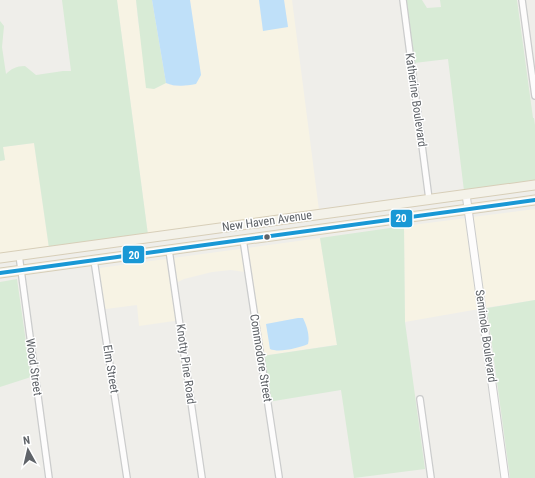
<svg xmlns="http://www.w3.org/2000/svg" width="535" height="478" viewBox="0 0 535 478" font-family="'Roboto Condensed',sans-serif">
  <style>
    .commercial { fill: #f7f3e4; fill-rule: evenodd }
    .green { fill: #d8ebd6 }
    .water { fill: #bfe0f9 }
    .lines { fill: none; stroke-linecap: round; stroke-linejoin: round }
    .minor-casing { stroke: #cbcccc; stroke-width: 8 }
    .tertiary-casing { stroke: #cbcccc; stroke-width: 9 }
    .primary-casing { stroke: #d7ceb8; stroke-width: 11 }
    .minor { stroke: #fdfcfc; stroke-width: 5.5 }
    .tertiary { stroke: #fdfcfc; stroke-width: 7 }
    .primary { stroke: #f4f2e9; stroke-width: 9 }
    .bus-1-casing { stroke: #fff; stroke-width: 7 }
    .bus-1 { stroke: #1998d5; stroke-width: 4 }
    .bus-dot { fill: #5f6368; stroke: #fff; stroke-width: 1.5 }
    .labels { text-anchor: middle; stroke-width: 3; stroke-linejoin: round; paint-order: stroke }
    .street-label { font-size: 12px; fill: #5f6368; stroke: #fff }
    .line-badge { stroke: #fff; stroke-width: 1.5 }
    .badge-label { font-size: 11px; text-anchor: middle; font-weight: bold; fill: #fff }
  </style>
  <rect width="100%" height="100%" fill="#efeeea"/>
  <path class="commercial" d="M 117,0 L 136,0 L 138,22 L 154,89 L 166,83 L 174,86 L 184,86 L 201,75 L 190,0 L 259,0 L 263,30 L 288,27 L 284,0 L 292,0 L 319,210 L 148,235 Z
    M 34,143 L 49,248 L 0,254 L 0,161 L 5,160 L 3,147 Z
    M 535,209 L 535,300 L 484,308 L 472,217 Z
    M 467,218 L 479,309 L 405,322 L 404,226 Z
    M 320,238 L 337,345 L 334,345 L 262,356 L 252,273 L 231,270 L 212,272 L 184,279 L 176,283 L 181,320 L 139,326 L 137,305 L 98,310 L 92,269 ZM 298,318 L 305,323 L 306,328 L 276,350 L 270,349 L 267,324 Z"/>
  <path class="green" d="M 62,0 L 117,0 L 148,235 L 49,248 L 34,143 L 3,147 L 5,160 L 0,161 L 0,21 L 4,26 L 2,47 L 6,74 C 11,69 16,66 25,66 L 36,75 L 63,71 L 71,71 Z
    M 136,0 L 152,0 L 166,83 L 154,89 L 146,88 Z
    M 404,0 L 422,0 L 427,8 L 441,7 L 440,0 L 517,0 L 533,118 L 534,118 L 535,125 L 535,181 L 464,191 L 448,59 L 414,63 Z
    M 404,226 L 405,322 L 425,469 L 354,478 L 341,390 L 268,402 L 262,356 L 337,345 L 320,238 Z
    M 17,279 L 31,377 L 0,387 L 0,282 Z
    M 535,300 L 535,478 L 510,478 L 487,308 Z"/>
  <path class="water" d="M 152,0 L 190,0 L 201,75 L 196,84 C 185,86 176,87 166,83 Z
    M 259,0 L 284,0 L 288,27 L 263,31 Z
    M 298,318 L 303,318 C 307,326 310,336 308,344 C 299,348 279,353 270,349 L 266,324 Z"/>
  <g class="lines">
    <defs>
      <path id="minor" d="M 403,0 L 429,199
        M 522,0 L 535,96
        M 243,239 L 279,477
        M 169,250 L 202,478
        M 19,255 L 49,478
        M 94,260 L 127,478
        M 420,399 L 431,478"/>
      <path id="tertiary" d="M 466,194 L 505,478"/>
      <path id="primary" d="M 0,258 L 535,185
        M 0,273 L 535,200"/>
    </defs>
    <use href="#minor" class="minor-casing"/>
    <use href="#tertiary" class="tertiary-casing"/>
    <use href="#primary" class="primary-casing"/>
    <use href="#minor" class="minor"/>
    <use href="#tertiary" class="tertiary"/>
    <use href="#primary" class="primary"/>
    <defs>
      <path id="bus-1" d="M 0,273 L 535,200"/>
    </defs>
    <use href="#bus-1" class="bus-1-casing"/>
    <use href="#bus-1" class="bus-1"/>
  </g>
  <circle class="bus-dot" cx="267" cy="237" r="3.5"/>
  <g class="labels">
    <g class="street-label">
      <text transform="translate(416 100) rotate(82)" y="4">Katherine Boulevard</text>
      <text transform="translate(267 221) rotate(-8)" y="4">New Haven Avenue</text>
      <text transform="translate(486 336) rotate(82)" y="4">Seminole Boulevard</text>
      <text transform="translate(261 358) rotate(81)" y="4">Commodore Street</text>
      <text transform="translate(186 364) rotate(82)" y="4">Knotty Pine Road</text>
      <text transform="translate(34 367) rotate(82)" y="4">Wood Street</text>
      <text transform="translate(111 369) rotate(81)" y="4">Elm Street</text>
    </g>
  </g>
  <g class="line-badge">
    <rect x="390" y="209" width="23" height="19" rx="4" fill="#1998d5"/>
    <rect x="122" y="245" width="23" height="19" rx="4" fill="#1998d5"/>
  </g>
  <g class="badge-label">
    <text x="401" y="222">20</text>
    <text x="134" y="259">20</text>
  </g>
  <g transform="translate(28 450) rotate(352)" stroke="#ffffff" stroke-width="3" paint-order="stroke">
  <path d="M0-3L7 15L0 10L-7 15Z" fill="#5f6368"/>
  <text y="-6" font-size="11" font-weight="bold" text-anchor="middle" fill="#5f6368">N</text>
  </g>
</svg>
